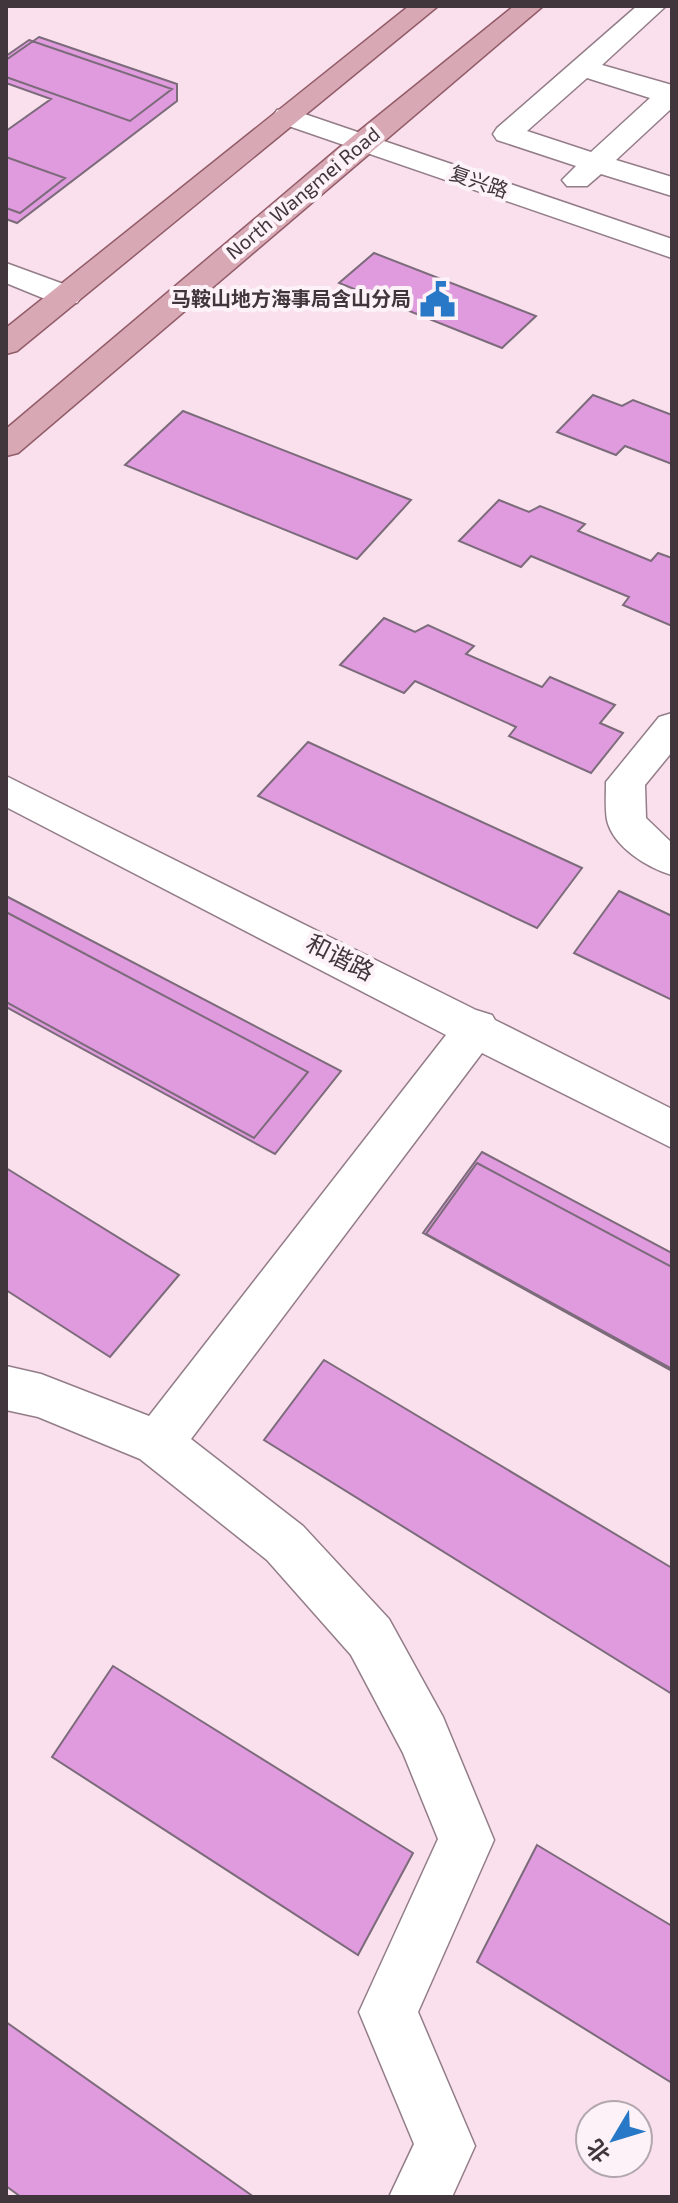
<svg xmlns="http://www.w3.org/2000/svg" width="678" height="2203" viewBox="0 0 678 2203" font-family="'Exo 2','Noto Sans SC',sans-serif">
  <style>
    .building { fill: #df9bdd; stroke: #7c6b7b; stroke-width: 2 }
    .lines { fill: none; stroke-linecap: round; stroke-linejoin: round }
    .minor-casing { stroke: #937d88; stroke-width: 3 }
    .major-casing { stroke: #925c69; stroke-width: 3 }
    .minor { fill: #fff; fill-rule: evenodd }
    .major { fill: #d8a9b4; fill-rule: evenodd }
    .labels { text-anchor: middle; stroke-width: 8; stroke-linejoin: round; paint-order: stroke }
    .far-street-label { font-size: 20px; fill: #40363b; stroke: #fcf2f7 }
    .far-poi-label { font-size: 20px; font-weight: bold; fill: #40363b; stroke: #fcf2f7; text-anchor: end }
    .street-label { font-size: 24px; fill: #40363b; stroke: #fcf2f7 }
  </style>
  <rect width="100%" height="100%" fill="#f9e0ec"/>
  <path class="building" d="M 39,37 L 177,84 L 177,101 L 17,223 L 6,219 L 6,131 L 51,99 L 6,83 L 6,60 Z
    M 29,40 L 172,89 L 130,121 L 6,77 L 6,56 Z
    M 6,157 L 65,178 L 20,213 L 6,208 Z
    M 374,253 L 536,316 L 502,348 L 339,283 Z
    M 593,395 L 622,406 L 633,400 L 672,415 L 672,464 L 625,446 L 616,455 L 557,432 Z
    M 183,411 L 411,500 L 357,559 L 125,465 Z
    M 499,500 L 529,512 L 540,506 L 585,524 L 578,531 L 651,561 L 658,553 L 672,558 L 672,626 L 623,605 L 629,597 L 531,556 L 521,567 L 459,541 Z
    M 384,618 L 415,632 L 428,625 L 474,646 L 466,654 L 542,687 L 550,677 L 615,705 L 600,723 L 623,733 L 591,773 L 509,736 L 516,727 L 415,681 L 404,693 L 340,665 Z
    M 308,742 L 582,868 L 537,928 L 258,796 Z
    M 619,891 L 672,916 L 672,1000 L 574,953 Z
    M 6,896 L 341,1071 L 275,1154 L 6,1007 Z
    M 6,912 L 308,1072 L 254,1138 L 6,1002 Z
    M 482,1152 L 672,1253 L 672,1371 L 423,1233 Z
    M 477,1163 L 672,1267 L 672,1369 L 426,1234 Z
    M 6,1168 L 179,1275 L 110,1357 L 6,1290 Z
    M 324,1360 L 672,1568 L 672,1694 L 264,1440 Z
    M 113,1666 L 413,1853 L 358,1955 L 52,1757 Z
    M 537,1845 L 672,1926 L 672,2083 L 477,1962 Z
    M 6,2022 L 254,2197 L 21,2197 L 6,2186 Z"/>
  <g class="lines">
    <defs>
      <path id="minor" d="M 637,6 L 666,6 L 602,65 L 672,85 L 672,108 L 616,160 L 672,177 L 672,196 L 601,174 L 587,186 L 567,186 L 562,180 L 576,166 L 497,140 L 493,134 L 497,128 ZM 587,78 L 650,98 L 591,152 L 527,131 Z
        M 287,108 L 672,239 L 672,258 L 277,122 L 273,116 L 277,110 Z
        M 6,263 L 77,289 L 82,296 L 77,303 L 55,303 L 6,283 Z
        M 672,713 L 672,752 L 645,785 L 646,818 L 672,843 L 672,875 C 648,868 613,847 607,820 C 605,808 606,794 606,782 L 659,717 Z
        M 6,776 L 476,1010 L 492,1015 L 495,1020 L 672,1109 L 672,1148 L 482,1053 L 191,1439 L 303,1526 L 389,1619 L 443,1717 L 494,1840 L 418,2012 L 475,2146 L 452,2197 L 389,2197 L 414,2144 L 359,2012 L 438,1839 L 403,1753 L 351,1655 L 267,1560 L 140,1459 L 38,1417 L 6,1410 L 6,1366 L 41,1374 L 149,1416 L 446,1035 L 6,807 Z"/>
      <path id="major" d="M 409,6 L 438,6 L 17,351 L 6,354 L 6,328 Z
        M 514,6 L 543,6 L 18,453 L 6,456 L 6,429 L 353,136 Z"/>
    </defs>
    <use href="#minor" class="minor-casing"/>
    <use href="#major" class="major-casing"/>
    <use href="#minor" class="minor"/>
    <use href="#major" class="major"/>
  </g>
  <defs>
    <symbol id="civic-bare" viewBox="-9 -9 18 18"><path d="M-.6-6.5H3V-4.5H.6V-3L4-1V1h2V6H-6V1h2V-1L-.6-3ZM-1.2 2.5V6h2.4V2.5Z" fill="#2878c7" stroke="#fcf2f7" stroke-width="2.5" paint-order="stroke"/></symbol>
  </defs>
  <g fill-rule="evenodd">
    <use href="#civic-bare" x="412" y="274" width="51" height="51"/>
  </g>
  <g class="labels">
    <g class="far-street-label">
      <text transform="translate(479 182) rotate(19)" y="7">复兴路</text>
      <text transform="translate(303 193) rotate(-40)" y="7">North Wangmei Road</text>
    </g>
    <g class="far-poi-label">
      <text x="411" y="306">马鞍山地方海事局含山分局</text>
    </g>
    <g class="street-label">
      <text transform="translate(340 958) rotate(27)" y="8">和谐路</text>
    </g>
  </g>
  <rect width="678" height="2203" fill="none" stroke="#40363b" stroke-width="16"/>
  <g transform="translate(614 2139) rotate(232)"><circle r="38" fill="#fcf2f7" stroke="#b1a7ac" stroke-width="2"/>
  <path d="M0-6L14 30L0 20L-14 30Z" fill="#2878c7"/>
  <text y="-12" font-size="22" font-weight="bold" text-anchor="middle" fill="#40363b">北</text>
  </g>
</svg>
